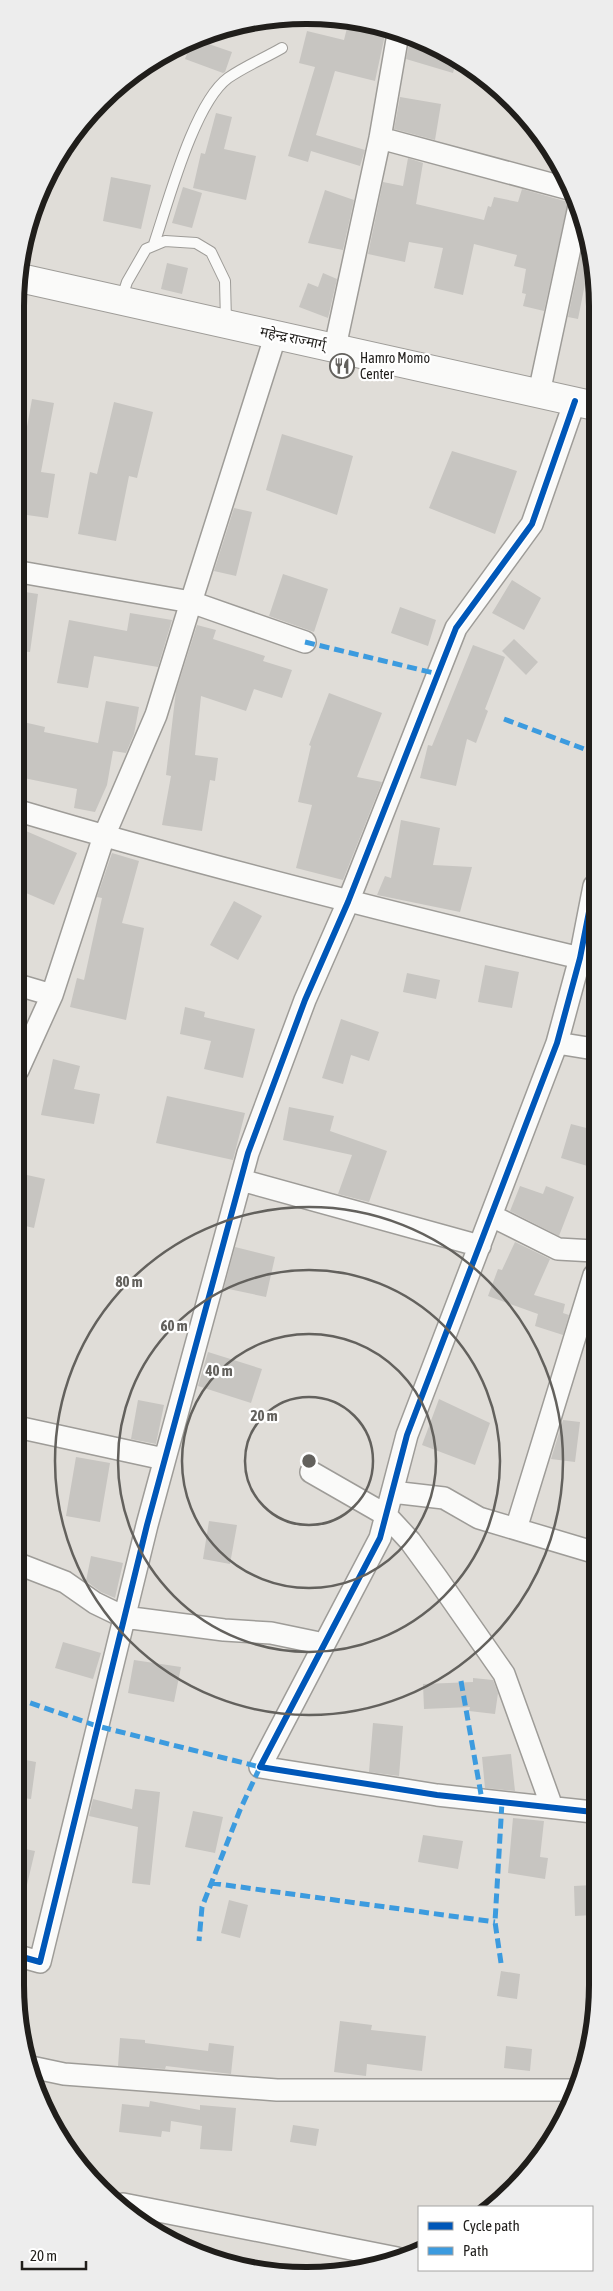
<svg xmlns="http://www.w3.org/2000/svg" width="613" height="2291" viewBox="0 0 613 2291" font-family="'Asap Condensed','Noto Sans Devanagari',sans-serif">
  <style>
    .building { fill: #c7c5c1 }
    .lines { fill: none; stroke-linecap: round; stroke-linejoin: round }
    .service-casing { stroke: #9e9c98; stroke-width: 12 }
    .minor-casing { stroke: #9e9c98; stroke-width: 24 }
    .trunk-casing { stroke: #9e9c98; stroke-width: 30 }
    .service { stroke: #fafaf9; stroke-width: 10 }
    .minor { stroke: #fafaf9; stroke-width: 21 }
    .trunk { stroke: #fafaf9; stroke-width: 28 }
    .quiet { stroke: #3c9bdf; stroke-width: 5; stroke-dasharray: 10 5; stroke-linecap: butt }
    .cycleway-casing { stroke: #fff; stroke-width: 9 }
    .cycleway { stroke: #0057b8; stroke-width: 6 }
    .ring { fill: none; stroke: #63615d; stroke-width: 2.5 }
    .labels { text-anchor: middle; stroke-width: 4.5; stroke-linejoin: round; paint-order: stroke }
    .street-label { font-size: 14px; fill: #201e1b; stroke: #fff }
    .poi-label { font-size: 14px; fill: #201e1b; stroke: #fff; text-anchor: start }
    .rim { fill: none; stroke: #201e1b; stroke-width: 6 }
    .centre { fill: #63615d; stroke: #fff; stroke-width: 2.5 }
    .ring-label { font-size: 15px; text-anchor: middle; font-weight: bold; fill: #63615d; stroke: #fff; stroke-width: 4.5; stroke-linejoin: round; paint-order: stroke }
  </style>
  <rect width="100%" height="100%" fill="#e0ddd8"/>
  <path class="building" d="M 348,24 L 385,35 L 375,81 L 335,71 L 316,135 L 365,150 L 360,166 L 311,151 L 308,162 L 288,156 L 315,67 L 299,63 L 307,31 L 344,40 Z
    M 410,38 L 452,54 L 457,58 L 453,73 L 406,59 Z
    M 200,41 L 232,52 L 225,72 L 223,73 L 185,59 L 190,46 Z
    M 400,97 L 441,104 L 435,140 L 394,129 Z
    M 216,113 L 232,117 L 224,149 L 256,156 L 246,200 L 193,188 L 201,153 L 205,154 Z
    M 408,158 L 423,163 L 416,204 L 484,220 L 488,206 L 491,207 L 494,197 L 518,202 L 522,189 L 568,202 L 544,311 L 523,306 L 526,294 L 522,293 L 526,269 L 514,266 L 517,255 L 474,244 L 463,295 L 434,288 L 443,248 L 409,242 L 405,262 L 368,254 L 383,182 L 403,186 Z
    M 111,177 L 151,185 L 141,229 L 103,221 Z
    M 183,187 L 202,193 L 192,228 L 172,223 Z
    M 325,190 L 354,200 L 343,250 L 308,243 Z
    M 585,236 L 591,254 L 578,319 L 568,317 Z
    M 167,263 L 188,268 L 182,294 L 161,289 Z
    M 323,273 L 337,279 L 328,318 L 299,307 L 308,283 L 318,287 Z
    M 32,399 L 54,403 L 41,472 L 55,474 L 48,518 L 20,514 L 20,466 Z
    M 114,402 L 153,412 L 137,478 L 129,476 L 116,541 L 78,534 L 90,472 L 97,474 Z
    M 282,434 L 353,456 L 337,515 L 266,490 Z
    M 452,451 L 517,471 L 495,534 L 429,508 Z
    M 234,508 L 252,512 L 236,576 L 214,571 Z
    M 283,574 L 328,589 L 314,632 L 269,616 Z
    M 512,580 L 541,598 L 524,630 L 492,613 Z
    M 19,591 L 38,594 L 30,652 L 19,651 Z
    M 400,607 L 436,620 L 428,646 L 391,633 Z
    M 130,613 L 172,620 L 158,667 L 94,656 L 88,688 L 57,683 L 69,620 L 127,631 Z
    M 197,625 L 216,630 L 213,639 L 265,656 L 263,661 L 292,670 L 282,698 L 254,689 L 246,711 L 201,696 L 195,755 L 218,758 L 215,781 L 210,780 L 202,831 L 162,825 L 171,776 L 166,775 L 176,691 Z
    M 514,639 L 538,662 L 526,675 L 502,651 Z
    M 473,645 L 505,657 L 485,709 L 488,711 L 476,743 L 467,739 L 456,786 L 420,778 L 428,745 L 432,746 Z
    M 329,693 L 382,713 L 357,777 L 382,782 L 343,880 L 296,868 L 312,805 L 298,802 L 311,746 L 309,745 Z
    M 106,701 L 139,707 L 134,734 L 126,753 L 113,751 L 107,785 L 95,812 L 74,808 L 77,789 L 19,777 L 19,721 L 45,727 L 44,732 L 98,743 Z
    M 401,820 L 440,828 L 433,865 L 472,867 L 460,912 L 377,895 L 385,876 L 391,878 Z
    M 19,828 L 77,853 L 54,905 L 19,890 Z
    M 112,853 L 139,861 L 122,923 L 144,928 L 126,1020 L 70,1007 L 77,978 L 84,980 L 102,898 L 97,897 Z
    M 234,901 L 262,916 L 238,960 L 210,945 Z
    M 485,965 L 519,972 L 512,1008 L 478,1002 Z
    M 407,973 L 440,980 L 436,999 L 403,992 Z
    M 185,1007 L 205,1012 L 204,1017 L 255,1029 L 243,1078 L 204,1069 L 211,1041 L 180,1034 Z
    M 341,1019 L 379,1032 L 369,1061 L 351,1055 L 343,1084 L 322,1078 Z
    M 53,1059 L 80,1066 L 74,1089 L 100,1094 L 94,1124 L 41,1115 Z
    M 167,1096 L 245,1113 L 233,1160 L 156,1143 Z
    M 289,1107 L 334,1116 L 330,1131 L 387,1151 L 369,1202 L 338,1194 L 352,1155 L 283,1140 Z
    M 571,1124 L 594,1130 L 594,1168 L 561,1158 Z
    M 18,1173 L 45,1179 L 34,1228 L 17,1224 Z
    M 520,1186 L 543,1194 L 546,1186 L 574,1197 L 559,1236 L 510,1211 Z
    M 515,1242 L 550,1259 L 534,1295 L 565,1304 L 563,1313 L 569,1315 L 563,1335 L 535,1326 L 538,1314 L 488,1296 L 498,1269 L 502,1270 Z
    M 235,1247 L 275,1257 L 266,1297 L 224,1288 Z
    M 208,1352 L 262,1369 L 251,1403 L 198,1386 Z
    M 439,1399 L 490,1423 L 475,1465 L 422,1445 Z
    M 138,1400 L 164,1405 L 156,1444 L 131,1439 Z
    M 563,1420 L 580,1422 L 575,1462 L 551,1459 Z
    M 76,1457 L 110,1463 L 100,1522 L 66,1516 Z
    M 209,1521 L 237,1525 L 230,1564 L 203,1559 Z
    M 91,1556 L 123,1563 L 115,1598 L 101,1592 L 86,1581 Z
    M 63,1642 L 101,1653 L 93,1679 L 55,1668 Z
    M 134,1660 L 181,1667 L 174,1702 L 128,1693 Z
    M 473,1678 L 493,1680 L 498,1693 L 495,1714 L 469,1711 L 470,1707 L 424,1709 L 423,1684 L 473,1682 Z
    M 373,1723 L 403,1726 L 399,1776 L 369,1772 Z
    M 511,1754 L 515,1791 L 485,1788 L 482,1757 Z
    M 16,1758 L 36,1762 L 31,1799 L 16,1797 Z
    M 135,1789 L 160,1792 L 150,1885 L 132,1883 L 138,1827 L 89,1816 L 93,1799 L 132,1809 Z
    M 193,1811 L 223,1817 L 215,1853 L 185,1847 Z
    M 513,1818 L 544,1821 L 540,1857 L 548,1858 L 545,1879 L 508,1873 Z
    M 423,1835 L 463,1841 L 458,1869 L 418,1862 Z
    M 15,1847 L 35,1851 L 22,1906 L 15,1905 Z
    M 593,1885 L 593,1915 L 575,1916 L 574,1886 Z
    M 229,1900 L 248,1905 L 240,1938 L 221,1933 Z
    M 501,1971 L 520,1974 L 517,1999 L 497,1996 Z
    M 340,2021 L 372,2025 L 371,2030 L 426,2036 L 422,2071 L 367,2064 L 366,2076 L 334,2072 Z
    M 120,2038 L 145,2040 L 145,2043 L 208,2051 L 209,2043 L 234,2046 L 231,2074 L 166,2066 L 165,2069 L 118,2066 Z
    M 506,2046 L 532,2049 L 530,2071 L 504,2068 Z
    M 150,2101 L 200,2110 L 200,2105 L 236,2108 L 232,2151 L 200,2149 L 202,2126 L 171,2121 L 170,2132 L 162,2131 L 161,2137 L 119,2132 L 122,2104 L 149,2107 Z
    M 293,2125 L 319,2129 L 316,2146 L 290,2142 Z"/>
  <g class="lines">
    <defs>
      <path id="service" d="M 154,244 C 168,203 194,103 228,78 C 245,66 265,58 282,48
        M 121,300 L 127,282 L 146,249 L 165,241 L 196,243 L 211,252 L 225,281 L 226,322"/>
      <path id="minor" d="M 380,138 L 573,190
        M 276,334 L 191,602 L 305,642
        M 335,347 L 380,138 L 398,34
        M 539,393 L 579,206
        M 19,811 C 204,866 392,913 580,958
        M 18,985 L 52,995
        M 557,1043 L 594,1049
        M 18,1070 L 52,995 L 104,836 L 156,715 L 191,602 L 20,572
        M 241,1180 L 480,1246
        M 492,1216 L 558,1249 L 594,1251
        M 17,1427 L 164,1459
        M 311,1472 L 386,1515 L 410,1541 L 437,1578 L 504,1674 L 552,1807
        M 392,1492 L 444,1498 L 479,1518 L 593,1552
        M 516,1529 L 594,1275
        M 16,1563 L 65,1582 L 95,1603 L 124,1617 L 224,1630 L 271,1633 L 324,1644
        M 593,1812 L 437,1795 L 260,1767 L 380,1538 L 407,1435 L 557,1043 L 580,958 L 594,886
        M 15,1955 L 40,1962 L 147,1525 L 248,1153 L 305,1000 L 348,902 L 456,628 L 532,524 L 575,401
        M 31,2067 L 64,2074 L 277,2090 L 574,2090
        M 123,2204 L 397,2258"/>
      <path id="trunk" d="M 20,278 L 595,406"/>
    </defs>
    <use href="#service" class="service-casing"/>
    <use href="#minor" class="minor-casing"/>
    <use href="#trunk" class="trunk-casing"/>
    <use href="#service" class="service"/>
    <use href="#minor" class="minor"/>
    <use href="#trunk" class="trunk"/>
    <path class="quiet" d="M 305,642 L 438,674
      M 504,719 L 595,753
      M 461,1681 L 482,1800
      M 16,1698 L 97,1726 L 260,1767 L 240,1810 L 202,1907 L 199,1941
      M 211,1883 L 495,1922
      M 501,1963 L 495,1922 L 502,1802"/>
    <defs>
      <path id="cycleway" d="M 593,1812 L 437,1795 L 260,1767 L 380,1538 L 407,1435 L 557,1043 L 580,958 L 594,886
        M 15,1955 L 40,1962 L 147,1525 L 248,1153 L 305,1000 L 348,902 L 456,628 L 532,524 L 575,401"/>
    </defs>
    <use href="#cycleway" class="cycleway-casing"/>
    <use href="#cycleway" class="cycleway"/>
  </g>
  <g class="ring">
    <circle cx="309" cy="1461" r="64"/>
    <circle cx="309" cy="1461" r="127"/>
    <circle cx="309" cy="1461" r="191"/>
    <circle cx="309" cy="1461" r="254"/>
  </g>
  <defs>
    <symbol id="restaurant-ring" viewBox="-11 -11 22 22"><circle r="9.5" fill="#fff" stroke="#63615d" stroke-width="1.5"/><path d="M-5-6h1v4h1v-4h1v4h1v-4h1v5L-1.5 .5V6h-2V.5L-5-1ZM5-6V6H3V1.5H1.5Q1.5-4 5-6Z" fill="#63615d"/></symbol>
  </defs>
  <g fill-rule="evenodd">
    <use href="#restaurant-ring" x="328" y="352" width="28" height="28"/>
  </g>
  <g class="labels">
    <g class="street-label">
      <text transform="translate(293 338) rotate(12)" y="5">महेन्द्र राज्मार्ग्</text>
    </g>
    <g class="poi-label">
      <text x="360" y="363">Hamro Momo<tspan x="360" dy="16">Center</tspan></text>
    </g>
  </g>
  <path d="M0 0H613V2291H0ZM306 24H307A282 282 0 0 1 589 306V1985A282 282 0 0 1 307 2267H306A282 282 0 0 1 24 1985V306A282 282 0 0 1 306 24Z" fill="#ededed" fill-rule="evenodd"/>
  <path class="rim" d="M306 24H307A282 282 0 0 1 589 306V1985A282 282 0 0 1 307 2267H306A282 282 0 0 1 24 1985V306A282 282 0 0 1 306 24Z"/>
  <circle cx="309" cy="1461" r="8" class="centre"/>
  <g class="ring-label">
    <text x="129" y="1287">80 m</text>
    <text x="174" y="1331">60 m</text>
    <text x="219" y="1376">40 m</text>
    <text x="264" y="1421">20 m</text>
  </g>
  <rect x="418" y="2206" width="175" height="65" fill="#ffffff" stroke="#a6a5a4"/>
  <rect x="428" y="2222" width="25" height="8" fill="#0057b8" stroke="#a6a5a4"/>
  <text x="463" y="2231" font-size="15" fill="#201e1b">Cycle path</text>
  <rect x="428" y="2247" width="25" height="8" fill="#3c9bdf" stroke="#a6a5a4"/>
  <text x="463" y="2256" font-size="15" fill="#201e1b">Path</text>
  <path d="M22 2261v8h64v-8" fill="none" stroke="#201e1b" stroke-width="2.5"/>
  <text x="30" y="2261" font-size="15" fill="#201e1b" stroke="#ffffff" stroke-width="4" paint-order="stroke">20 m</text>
</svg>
